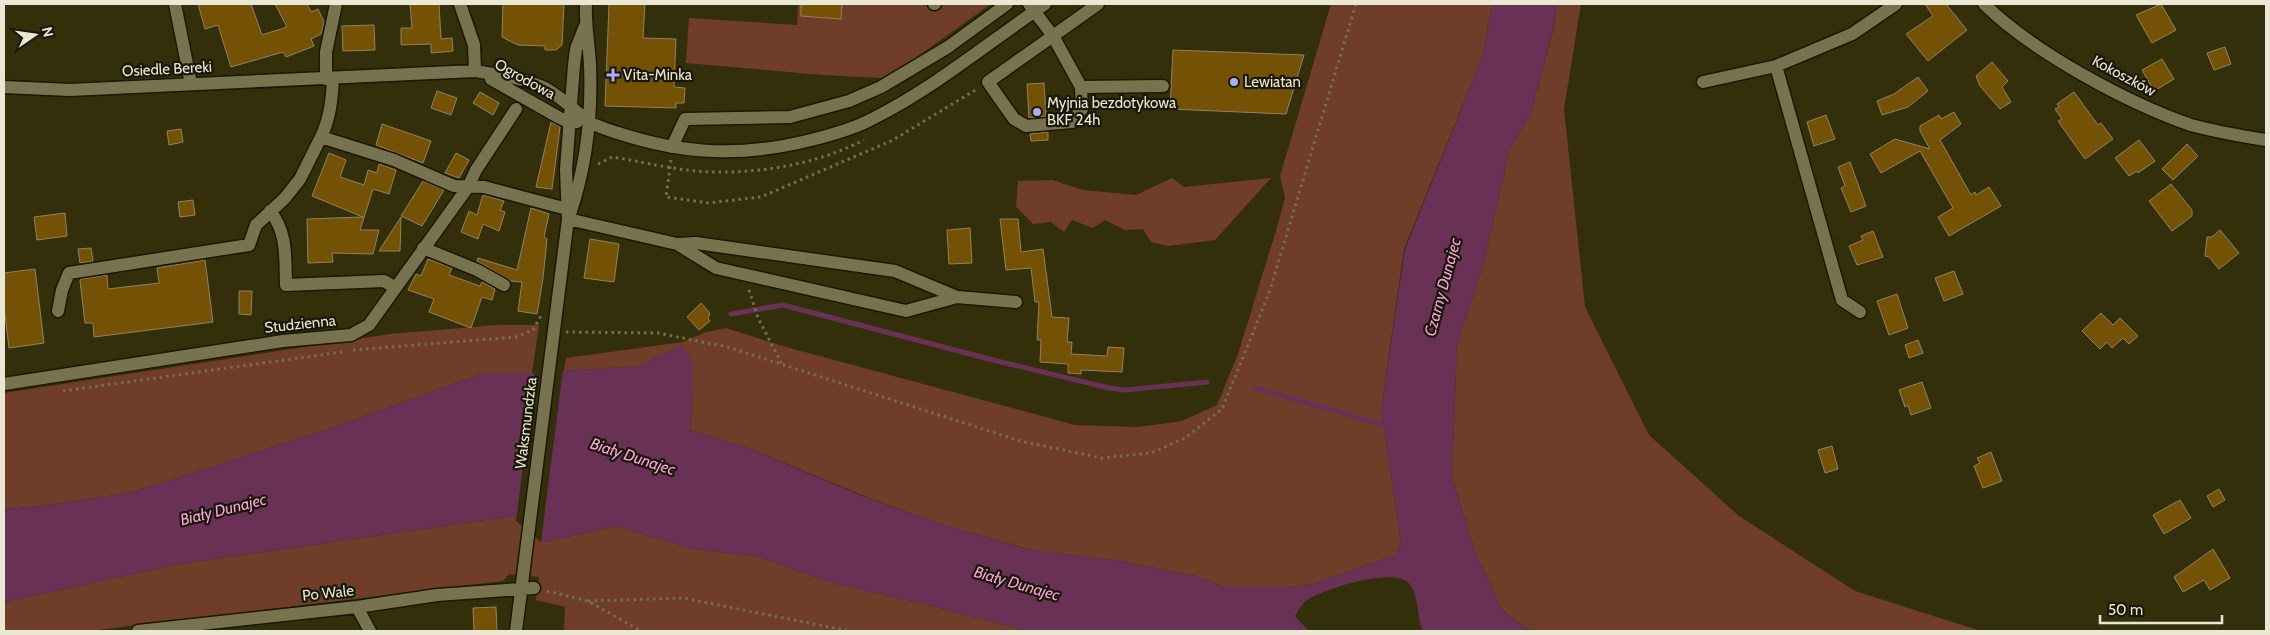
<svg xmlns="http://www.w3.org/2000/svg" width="2270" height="635" viewBox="0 0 2270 635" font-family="Cabin,sans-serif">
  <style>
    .green { fill: #703d29 }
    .water { fill: #683155 }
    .pier { fill: #342f0b }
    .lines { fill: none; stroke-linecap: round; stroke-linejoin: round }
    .stream { stroke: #683155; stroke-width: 5 }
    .building { fill: #735206; stroke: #94815f }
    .minor-casing { stroke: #1b1700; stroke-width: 15 }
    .path { stroke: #736f50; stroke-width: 3; stroke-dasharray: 2.5 4; stroke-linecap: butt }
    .minor { stroke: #78734f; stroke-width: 12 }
    .poi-dot { fill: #acaffb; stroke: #191708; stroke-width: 2 }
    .labels { text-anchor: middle; stroke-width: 4.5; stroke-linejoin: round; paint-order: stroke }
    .street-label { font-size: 15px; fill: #eae7d4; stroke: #191708 }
    .poi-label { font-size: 15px; fill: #eae7d4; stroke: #191708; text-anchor: start }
    .water-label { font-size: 16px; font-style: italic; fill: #f9a2da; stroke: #191708 }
  </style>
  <rect width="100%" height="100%" fill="#342f0b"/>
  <path class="green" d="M 798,4 L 991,4 L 907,64 L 883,78 L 823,75 L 686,63 L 689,18 L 797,25 Z
    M 1331,4 L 1492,4 L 1482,58 L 1404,249 L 1381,410 L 1401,542 L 1396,555 L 1313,584 L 1288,587 L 1223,587 L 1197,576 L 1113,560 L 1032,550 L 943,525 L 864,496 L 751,449 L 690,430 L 693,394 L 681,345 L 639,366 L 564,371 L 566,358 L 683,342 L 706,332 L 726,328 L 786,347 L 1075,425 L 1138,427 L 1182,421 L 1217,405 L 1238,354 L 1275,234 L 1285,198 L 1280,176 Z
    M 1557,4 L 1581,4 L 1564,109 L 1585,307 L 1649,435 L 1739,516 L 1855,591 L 1981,631 L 1531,631 L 1502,610 L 1476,554 L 1452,477 L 1457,345 L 1484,263 L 1509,151 L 1530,115 L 1553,31 Z
    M 1172,178 L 1184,187 L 1271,178 L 1215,240 L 1168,246 L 1151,242 L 1143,229 L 1125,230 L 1105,220 L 1093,228 L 1072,220 L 1064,232 L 1051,222 L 1033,224 L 1016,207 L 1018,181 L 1052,180 L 1083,190 L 1136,195 Z
    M 498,325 L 539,325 L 532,373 L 484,373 L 331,428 L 134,492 L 42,506 L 4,509 L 4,393 L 390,334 Z
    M 514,516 L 545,542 L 615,526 L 693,549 L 757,556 L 832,583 L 921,603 L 1028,631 L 564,631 L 565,607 L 536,600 L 539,577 L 509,574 L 503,581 L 89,631 L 4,631 L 4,602 L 179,564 Z"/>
  <path class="water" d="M 1492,4 L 1557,4 L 1553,30 L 1530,115 L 1509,151 L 1484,263 L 1457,345 L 1452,477 L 1476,554 L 1502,610 L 1531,631 L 1423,631 C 1416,617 1420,591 1406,581 C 1388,569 1323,589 1306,601 C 1302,604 1298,611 1295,616 L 1309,631 L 1028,631 L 921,603 L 832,583 L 757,556 L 693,549 L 615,526 L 545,542 L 514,516 L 179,564 L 4,602 L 4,509 L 42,506 L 134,492 L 331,428 L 484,373 L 532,373 L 639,366 L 681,345 L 692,359 L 693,394 L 690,430 L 751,449 L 860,495 L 943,525 L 1028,549 L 1113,560 L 1197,576 L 1223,587 L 1288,587 L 1313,584 L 1396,555 L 1401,543 L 1381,410 L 1405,249 L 1482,58 Z"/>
  <path class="pier" d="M 563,369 L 541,542 L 516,521 L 535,371 Z"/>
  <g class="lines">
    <path class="stream" d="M 731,314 L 783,305 L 993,360 L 1109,388 L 1125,390 L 1207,382
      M 1256,388 L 1388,426"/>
  </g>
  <path class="building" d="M 198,4 L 251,4 L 262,35 L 287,27 L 275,4 L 307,4 L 311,12 L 318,9 L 324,22 L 321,34 L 311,39 L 314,46 L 286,57 L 283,52 L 231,67 L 218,25 L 205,29 Z
    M 410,4 L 439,4 L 441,39 L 452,38 L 453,51 L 431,53 L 431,44 L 401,45 L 401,28 L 412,28 Z
    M 503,4 L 564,4 L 562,45 L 556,50 L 545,50 L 545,46 L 518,45 L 502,37 Z
    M 609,4 L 645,4 L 643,38 L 676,39 L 674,87 L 685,88 L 684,103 L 676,103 L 676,108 L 605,106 Z
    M 801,4 L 842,4 L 841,19 L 801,16 Z
    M 1925,4 L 1946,4 L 1967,30 L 1928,61 L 1906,34 L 1933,16 Z
    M 2161,4 L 2176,30 L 2152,43 L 2136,15 Z
    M 374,25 L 375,50 L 343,51 L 342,26 Z
    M 2225,47 L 2231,64 L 2214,70 L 2207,53 Z
    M 1173,50 L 1304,55 L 1286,114 L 1170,109 Z
    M 2162,59 L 2174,79 L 2154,91 L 2142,70 Z
    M 1992,62 L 2008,81 L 2002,87 L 2011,102 L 2000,109 L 1980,86 L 1976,76 Z
    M 1918,77 L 1928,91 L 1908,107 L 1882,115 L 1877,101 L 1894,94 Z
    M 1044,83 L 1046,116 L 1029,118 L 1027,84 Z
    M 437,91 L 457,98 L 451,115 L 431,108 Z
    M 480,92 L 499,103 L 493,115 L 473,103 Z
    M 2074,92 L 2098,125 L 2101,123 L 2113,139 L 2085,159 L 2058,121 L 2062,119 L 2055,109 L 2059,107 L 2057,104 Z
    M 1954,112 L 1961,124 L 1940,140 L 1971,195 L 1975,192 L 1976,195 L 1989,187 L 2001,206 L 1949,236 L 1938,217 L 1953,208 L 1920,151 L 1881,173 L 1870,154 L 1895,139 L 1930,149 L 1920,131 L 1920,126 L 1939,115 L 1941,119 Z
    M 1826,115 L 1835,139 L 1814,146 L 1807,122 Z
    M 551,122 L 560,127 L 552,189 L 536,187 Z
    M 382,124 L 431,141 L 423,163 L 376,145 Z
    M 181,129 L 183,142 L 169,145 L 167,131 Z
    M 1048,132 L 1048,140 L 1031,141 L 1030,134 Z
    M 2139,140 L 2155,161 L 2138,173 L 2137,171 L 2129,176 L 2115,158 Z
    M 2187,144 L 2198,156 L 2173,180 L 2162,169 Z
    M 329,153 L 346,160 L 340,177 L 364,185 L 368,170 L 377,173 L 379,164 L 396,170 L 389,194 L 373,189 L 360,230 L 379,230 L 373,254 L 332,253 L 333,262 L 308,263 L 307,219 L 363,217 L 312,196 Z
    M 456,153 L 469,160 L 459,178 L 445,173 Z
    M 1850,162 L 1866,206 L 1851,212 L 1841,188 L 1845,186 L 1838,167 Z
    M 423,181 L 444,190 L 422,226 L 401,216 Z
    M 2171,184 L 2192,210 L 2192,216 L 2172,231 L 2149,201 Z
    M 483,195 L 504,201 L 500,210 L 505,212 L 499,231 L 483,224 L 478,239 L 461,232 L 469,211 L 477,215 Z
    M 193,200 L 195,215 L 180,217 L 178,202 Z
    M 531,208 L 549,214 L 544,237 L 547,239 L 543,278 L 537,314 L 518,311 L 522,282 L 511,281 L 477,261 L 478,258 L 517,270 Z
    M 65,213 L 67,236 L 37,240 L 34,217 Z
    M 401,217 L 400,251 L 379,251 Z
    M 1000,219 L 1018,219 L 1021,252 L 1043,249 L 1052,317 L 1069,318 L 1067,342 L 1072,342 L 1071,354 L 1107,356 L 1108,347 L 1124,348 L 1122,372 L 1081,370 L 1081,374 L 1068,373 L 1068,364 L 1040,362 L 1041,340 L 1037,340 L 1039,302 L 1035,302 L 1031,268 L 1006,270 Z
    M 970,228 L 972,263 L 949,264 L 947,230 Z
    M 2220,230 L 2239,253 L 2219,269 L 2209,257 L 2205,256 L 2207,237 L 2212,237 Z
    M 1873,231 L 1883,257 L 1857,265 L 1849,246 L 1863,240 L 1861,236 Z
    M 590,239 L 619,244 L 614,282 L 584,278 Z
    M 91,248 L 93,261 L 80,263 L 78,249 Z
    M 428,259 L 452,268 L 449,275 L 480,286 L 482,282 L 495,289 L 492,300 L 482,297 L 471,328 L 429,312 L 434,299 L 408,290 L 416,274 L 421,276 Z
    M 205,260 L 213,322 L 94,337 L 93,323 L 85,323 L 80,281 L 81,279 L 107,275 L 108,289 L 159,283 L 157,268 Z
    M 35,269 L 44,343 L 9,348 L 4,306 L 4,273 Z
    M 1954,271 L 1963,294 L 1944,301 L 1935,278 Z
    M 239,291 L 252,291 L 251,315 L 239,314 Z
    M 1897,294 L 1908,328 L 1889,335 L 1877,301 Z
    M 701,303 L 710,313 L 708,318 L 710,321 L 699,330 L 687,317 Z
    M 2101,313 L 2113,325 L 2120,318 L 2138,336 L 2129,344 L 2123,338 L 2112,348 L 2107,342 L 2100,349 L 2082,331 Z
    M 1918,340 L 1923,353 L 1909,358 L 1905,345 Z
    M 1922,382 L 1931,408 L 1911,415 L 1908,405 L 1905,407 L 1899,390 Z
    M 1832,446 L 1838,469 L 1825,473 L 1818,450 Z
    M 1991,452 L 2002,481 L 1983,488 L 1974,466 L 1980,463 L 1977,458 Z
    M 2219,489 L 2225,500 L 2213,507 L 2207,496 Z
    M 2180,500 L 2191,518 L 2164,534 L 2153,515 Z
    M 2213,549 L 2230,578 L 2210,590 L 2204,580 L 2183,592 L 2174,577 Z
    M 496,607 L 497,631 L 474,631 L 473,608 Z"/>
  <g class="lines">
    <defs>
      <path id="minor" d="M 175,4 L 191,84
        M 460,4 L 474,45 L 475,71
        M 934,4 L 935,4
        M 1029,4 L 1053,36 L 1081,87 L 1163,86
        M 1984,4 C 2033,52 2127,103 2191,125 C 2216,132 2241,136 2266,140
        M 1776,66 L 1842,300 L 1860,312
        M 333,78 C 332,100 330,118 321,137 L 394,160 L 454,186 L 484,187 L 567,209
        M 326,79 L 326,52 L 336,4
        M 491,79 L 558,117 L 570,123 L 577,122
        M 1703,82 L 1776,66 L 1852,34 L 1896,4
        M 4,87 L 70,90 L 475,71 C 498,75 524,78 545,88 C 561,97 573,109 587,120 C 594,126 609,130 618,133 C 685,155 743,157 811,140 C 831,135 854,129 872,119 C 934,88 988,43 1045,4
        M 1081,87 L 1082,109 L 1072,122 L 1026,126 L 1014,119 L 988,82 L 1098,4
        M 672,147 L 685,119 L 790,117 L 849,101 L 881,87 L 948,47 L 1007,4
        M 270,211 C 288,233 285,259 286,285 L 384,281 L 394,287
        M 570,214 C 586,167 592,114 590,65 C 589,44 585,25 586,4
        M 568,219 L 677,244 L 716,268 L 906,311 L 957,297 L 1016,302
        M 677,244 L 696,243 L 895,271 L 957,297
        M 423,248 L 477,270 L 504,285
        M 58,311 L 62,290 L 69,273 L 249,245 L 256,225 L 285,198 L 300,179 L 321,137
        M 4,384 L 283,341 L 351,335 L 369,325 L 468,187 L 476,170 L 516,109
        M 357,607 L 370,631
        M 138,631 L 357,607 L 437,595 L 534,588
        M 516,631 L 568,219 L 566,169 L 574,65 L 576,49 L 585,26"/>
    </defs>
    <use href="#minor" class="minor-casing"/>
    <path class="path" d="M 671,160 L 666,197 L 709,203 L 761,197 L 893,140 L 977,89
      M 598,164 L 612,157 C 646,162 680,172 715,172 C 765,173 819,163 864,140
      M 749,290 L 758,318 L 782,364
      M 566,332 L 658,333 L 728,347 L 1020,441 L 1102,458 L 1151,453 L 1185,438 L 1222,409 L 1269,293 L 1356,4
      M 353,350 L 516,337 L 533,330 L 541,316
      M 63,391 L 342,352
      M 547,591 L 588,601 L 641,631
      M 588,601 L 683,598 L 849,631"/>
    <use href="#minor" class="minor"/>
  </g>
  <g class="poi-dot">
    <path d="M610.5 67.5h5v5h5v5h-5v5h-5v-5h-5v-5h5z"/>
    <circle cx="1234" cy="82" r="5"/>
    <circle cx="1037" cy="112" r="5"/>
  </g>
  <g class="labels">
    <g class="street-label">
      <text transform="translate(167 69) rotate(-3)" y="5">Osiedle Bereki</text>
      <text transform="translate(2124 76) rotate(28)" y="5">Kokoszków</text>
      <text transform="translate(525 79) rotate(29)" y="5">Ogrodowa</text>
      <text transform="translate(300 324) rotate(-6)" y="5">Studzienna</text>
      <text transform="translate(526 423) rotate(-83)" y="5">Waksmundzka</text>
      <text transform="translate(328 593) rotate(-6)" y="5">Po Wale</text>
    </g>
    <g class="poi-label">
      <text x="623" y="80">Vita-Minka</text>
      <text x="1244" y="87">Lewiatan</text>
      <text x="1047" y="108">Myjnia bezdotykowa<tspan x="1047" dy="17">BKF 24h</tspan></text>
    </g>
    <g class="water-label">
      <text transform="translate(1442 287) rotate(-75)" y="6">Czarny Dunajec</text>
      <text transform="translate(633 456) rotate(18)" y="6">Biały Dunajec</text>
      <text transform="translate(223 509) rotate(-14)" y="6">Biały Dunajec</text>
      <text transform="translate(1017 583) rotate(16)" y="6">Biały Dunajec</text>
    </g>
  </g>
  <rect width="2270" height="635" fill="none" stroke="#eae7d4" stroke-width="10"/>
  <g transform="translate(35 35) rotate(77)" stroke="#191708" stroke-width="4" paint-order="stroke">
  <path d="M0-4L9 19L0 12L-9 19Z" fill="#eae7d4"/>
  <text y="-8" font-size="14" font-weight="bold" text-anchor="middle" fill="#eae7d4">N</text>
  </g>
  <path d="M2100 615v8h122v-8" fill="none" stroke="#eae7d4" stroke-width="2.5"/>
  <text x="2108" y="615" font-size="15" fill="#eae7d4" stroke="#191708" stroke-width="4" paint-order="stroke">50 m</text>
</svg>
